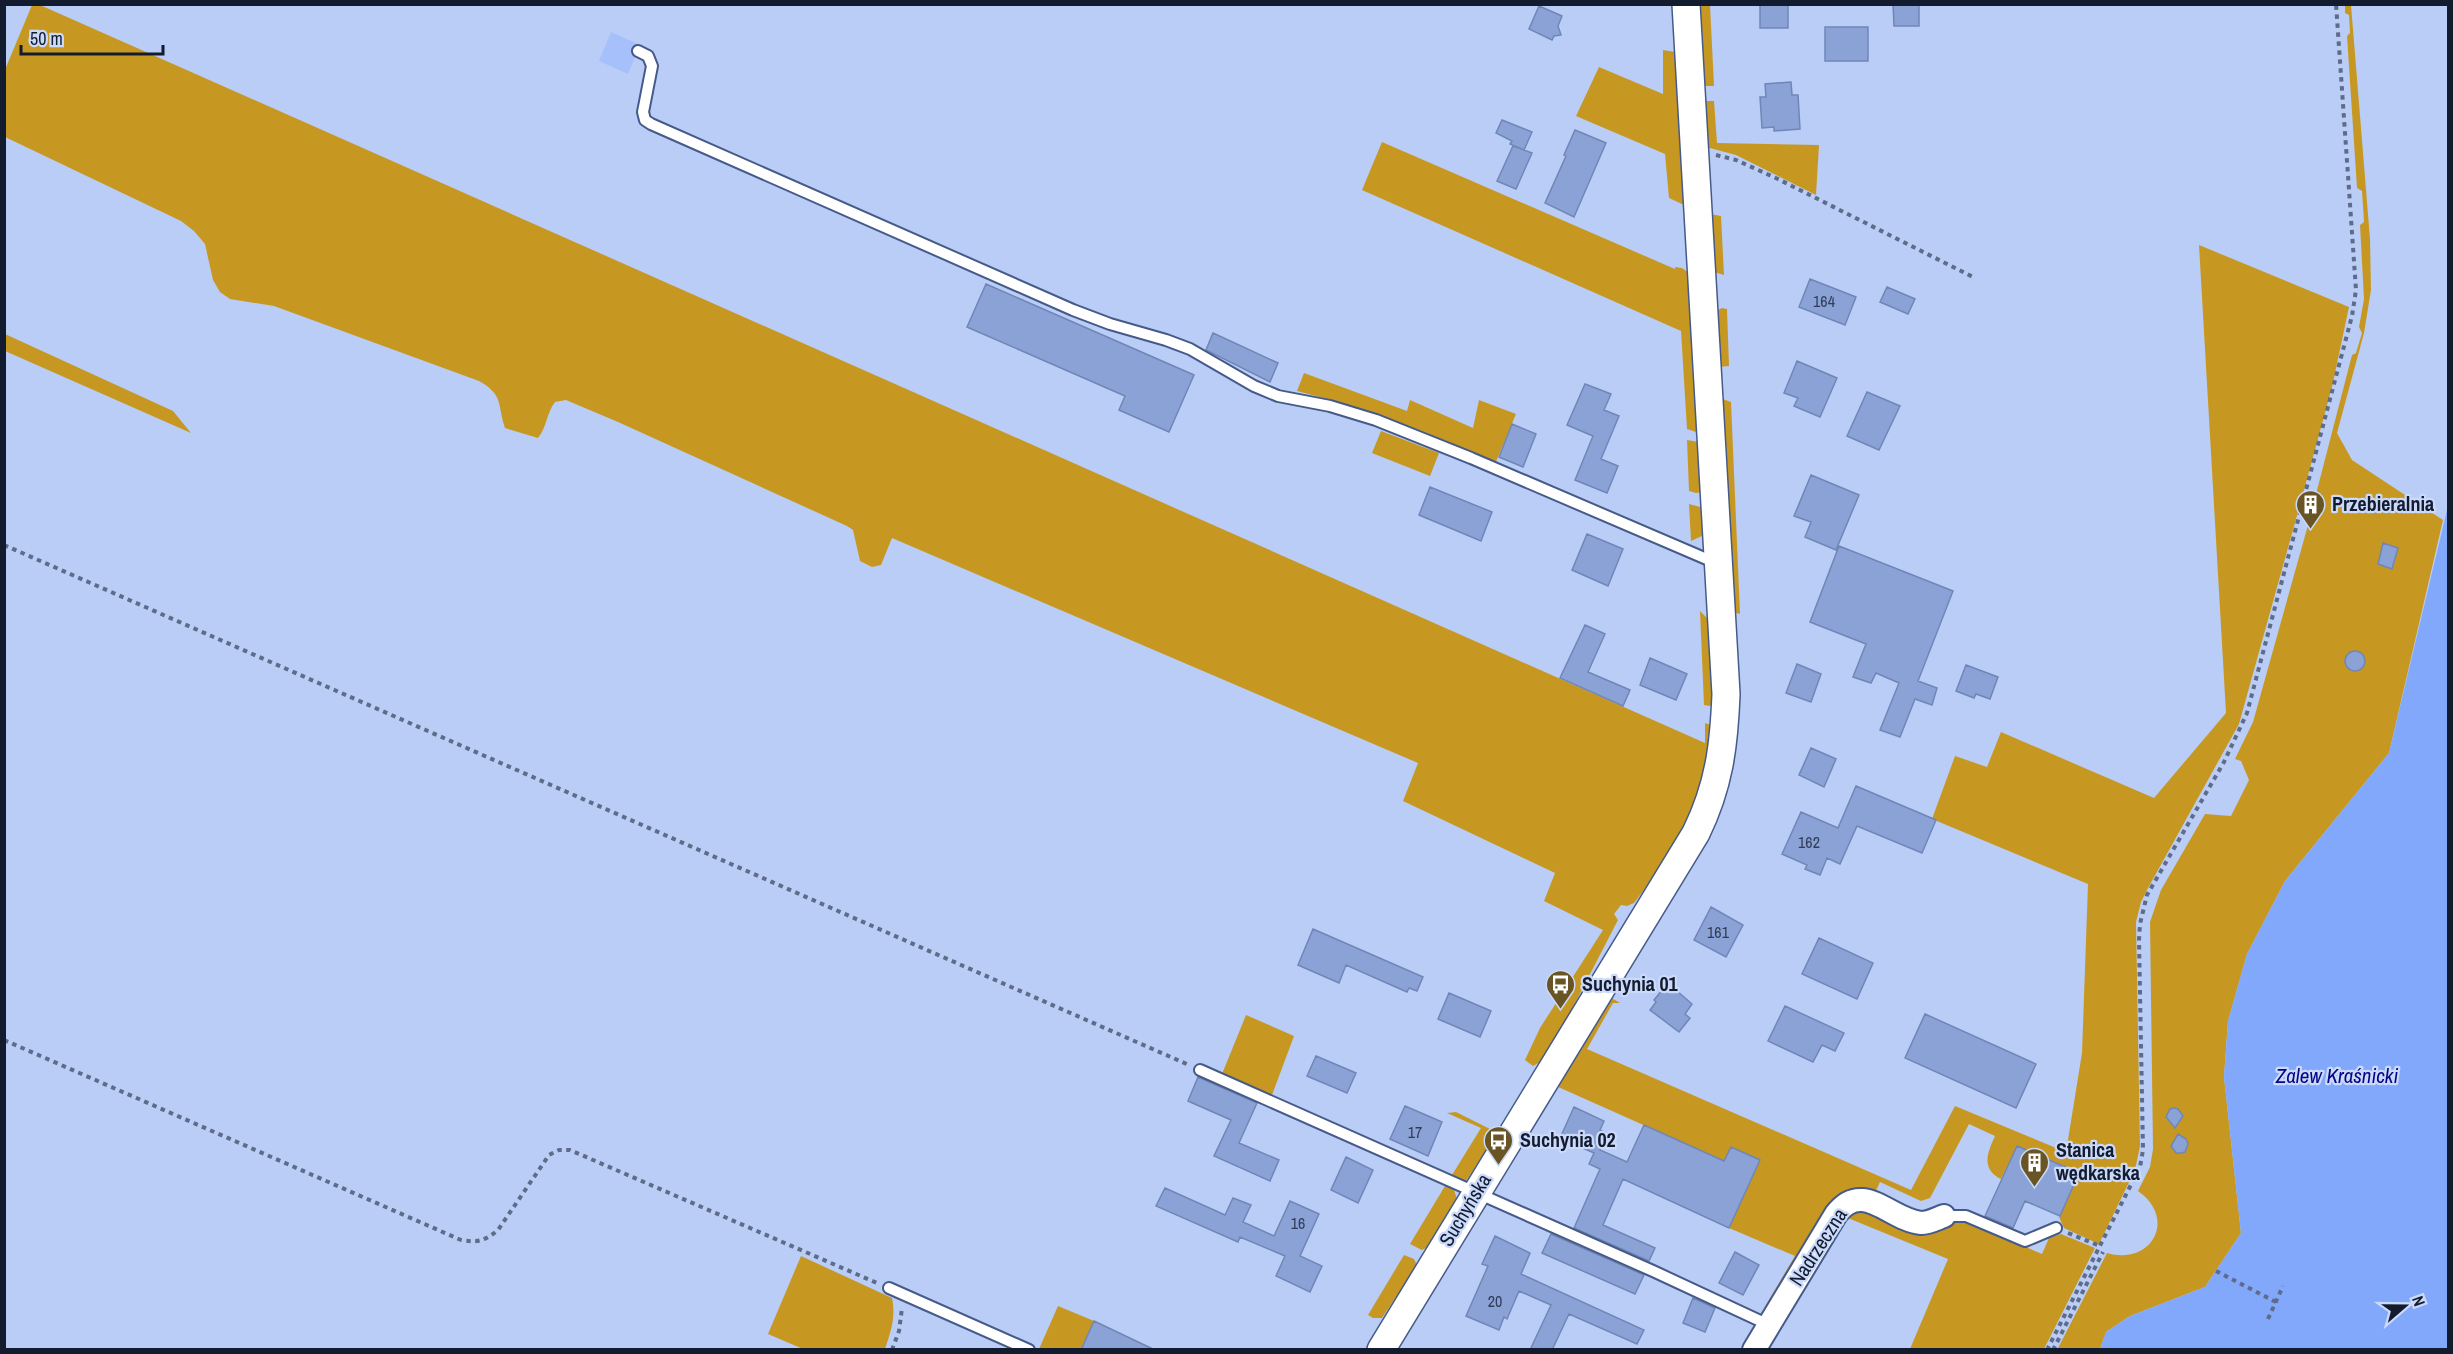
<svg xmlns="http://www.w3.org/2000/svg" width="2453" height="1354" viewBox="0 0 2453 1354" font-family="'Archivo Narrow',sans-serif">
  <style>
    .built { fill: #a5c0fb }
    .green { fill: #c79821 }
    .water { fill: #82a8fc }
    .building { fill: #8aa2d5; stroke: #7086b7; stroke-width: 1.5 }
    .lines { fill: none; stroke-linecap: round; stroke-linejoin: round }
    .service-casing { stroke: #455a88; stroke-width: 14 }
    .minor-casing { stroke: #455a88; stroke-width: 26 }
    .tertiary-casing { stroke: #455a88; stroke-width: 30 }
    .path { stroke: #5e6b89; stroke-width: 4; stroke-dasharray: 4.5 4.5; stroke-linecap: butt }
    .service { stroke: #fff; stroke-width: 10 }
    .minor { stroke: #fff; stroke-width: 22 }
    .tertiary { stroke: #fff; stroke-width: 27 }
    .labels { text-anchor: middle; stroke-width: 4.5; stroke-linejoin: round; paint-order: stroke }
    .number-label { font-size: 16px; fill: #313d58 }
    .poi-label { font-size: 20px; font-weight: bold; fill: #131b2f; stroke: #cbdafa; text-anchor: start }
    .street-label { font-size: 20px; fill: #131b2f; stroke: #cbdafa }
    .water-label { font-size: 21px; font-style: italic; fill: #040587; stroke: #cbdafa }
  </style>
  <rect width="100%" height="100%" fill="#b9cdf7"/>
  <path class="built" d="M 611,32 L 640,45 L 628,74 L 599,61 Z"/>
  <path class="green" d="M 32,5 L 40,5 L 1705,743 L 1705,723 L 1711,725 L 1715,731 L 1704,790 L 1667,859 L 1634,903 L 1627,906 L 1621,905 L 1614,914 L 1618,920 L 1546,1059 L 1533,1066 L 1525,1060 L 1540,1028 L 1603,930 L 1544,901 L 1555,873 L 1403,801 L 1418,763 L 892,538 L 881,565 L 872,567 L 860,561 L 853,530 L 847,526 L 618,422 L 566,400 L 555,402 C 546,414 547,427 538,438 L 505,428 C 497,404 504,395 479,381 L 274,306 L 230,299 L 220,292 L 213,280 L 205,244 L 194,231 L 181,221 L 5,137 L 4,72 Z
    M 1699,5 L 1710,5 L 1714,86 L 1703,86 Z
    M 2345,5 L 2351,5 L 2370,239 L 2371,290 L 2364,333 L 2337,433 L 2352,460 L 2443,520 L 2389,753 L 2285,881 L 2247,954 L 2228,1021 L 2224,1077 L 2241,1233 L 2205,1287 L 2130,1316 L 2106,1332 L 2100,1349 L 2057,1350 L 2107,1253 C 2151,1266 2178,1219 2138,1191 L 2150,1167 L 2153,1149 L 2150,922 L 2161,890 L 2205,814 L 2231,816 L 2249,780 L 2241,761 L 2235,759 L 2253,722 L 2308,525 L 2352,355 L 2356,353 L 2362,333 L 2359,327 L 2364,299 L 2360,225 L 2364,222 L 2362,191 L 2357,188 L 2347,36 L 2350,33 L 2349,15 L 2345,13 Z
    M 1663,50 L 1675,52 L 1680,56 L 1687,203 L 1682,204 L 1669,198 L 1665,154 L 1576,116 L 1599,67 L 1663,94 Z
    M 1704,101 L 1714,101 L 1717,143 L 1819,145 L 1816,195 L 1736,155 L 1706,147 Z
    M 1382,142 L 1675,269 L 1675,267 L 1682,268 L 1690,274 L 1700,430 L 1696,432 L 1687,429 L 1681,331 L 1362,190 Z
    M 1710,214 L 1721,216 L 1724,275 L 1714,272 Z
    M 2199,245 L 2349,307 L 2332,387 L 2301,501 L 2239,724 L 2148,888 L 2141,902 L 2136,922 L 2140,1146 L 2135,1170 L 2099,1244 L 2064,1228 L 2059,1217 L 2078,1173 L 2017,1146 L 2001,1179 C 1981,1169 1987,1153 1995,1136 L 1969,1124 L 1930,1198 L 1921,1201 L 1880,1182 L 1874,1195 C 1864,1190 1858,1187 1847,1193 L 1762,1316 L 1760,1315 L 1795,1256 L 1729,1228 L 1759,1160 L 1731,1147 L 1724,1161 L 1556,1086 L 1610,997 L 1620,1003 L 1613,1003 L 1587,1049 L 1911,1190 L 1955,1106 L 2066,1152 L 2082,1053 L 2088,884 L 1932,819 L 1955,756 L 1987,767 L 2001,732 L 2154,798 L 2226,713 Z
    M 1722,308 L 1727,309 L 1729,366 L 1718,367 L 1716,311 Z
    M 5,334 L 173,411 L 191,433 L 5,351 Z
    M 1304,373 L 1407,411 L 1410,400 L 1473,428 L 1479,400 L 1516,414 L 1495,464 C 1432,432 1365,408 1297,391 Z
    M 1720,398 L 1731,402 L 1740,614 L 1733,612 Z
    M 1381,431 L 1439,453 L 1430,476 L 1372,453 Z
    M 1687,440 L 1699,442 L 1703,492 L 1696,493 L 1689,491 Z
    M 1689,504 L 1704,508 L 1705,528 L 1702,536 L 1691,541 Z
    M 1700,611 L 1710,621 L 1715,699 L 1710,706 L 1704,705 Z
    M 1246,1015 L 1294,1036 L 1272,1095 L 1222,1074 Z
    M 1456,1112 L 1492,1130 L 1490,1144 L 1466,1181 L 1452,1175 L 1481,1128 L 1447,1113 Z
    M 1445,1186 L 1454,1190 L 1457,1199 L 1426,1248 L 1422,1250 L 1410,1244 Z
    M 1850,1209 L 1951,1222 L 1965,1221 L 2042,1254 L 2049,1238 L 2061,1234 L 2095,1248 L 2044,1349 L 1910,1349 L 1948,1259 L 1843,1216 Z
    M 1404,1255 L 1414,1259 L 1417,1265 L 1382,1318 L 1373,1318 L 1368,1315 Z
    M 801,1256 L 892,1298 C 896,1317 891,1331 885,1349 L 803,1349 L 768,1334 Z
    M 1058,1306 L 1094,1321 L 1081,1349 L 1039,1349 Z"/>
  <path class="water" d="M 2448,506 L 2448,1349 L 2100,1349 L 2106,1332 L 2130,1316 L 2205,1287 L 2241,1233 L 2224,1077 L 2228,1021 L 2247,954 L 2285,881 L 2389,753 Z"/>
  <path class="building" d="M 1760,4 L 1788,4 L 1788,28 L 1760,28 Z
    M 1893,4 L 1919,4 L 1919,26 L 1894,26 Z
    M 1539,6 L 1562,16 L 1558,26 L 1561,35 L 1554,36 L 1552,40 L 1529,29 Z
    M 1825,27 L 1868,27 L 1868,61 L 1825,61 Z
    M 1791,82 L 1792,95 L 1798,95 L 1800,129 L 1774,131 L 1774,127 L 1762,128 L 1760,97 L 1766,97 L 1765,84 Z
    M 1502,120 L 1532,132 L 1524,150 L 1510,144 L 1512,141 L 1496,133 Z
    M 1575,130 L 1606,143 L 1574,217 L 1545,203 L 1566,156 L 1564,155 Z
    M 1513,146 L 1532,153 L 1516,189 L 1497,181 Z
    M 1810,279 L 1856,297 L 1845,325 L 1799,307 Z
    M 986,284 L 1194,375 L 1169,432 L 1119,410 L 1125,396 L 967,327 Z
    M 1887,287 L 1915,299 L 1908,314 L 1880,302 Z
    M 1213,333 L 1278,363 L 1270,382 L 1206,350 Z
    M 1797,361 L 1837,378 L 1820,417 L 1794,406 L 1798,398 L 1784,393 Z
    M 1585,384 L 1611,394 L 1604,410 L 1619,416 L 1601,459 L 1618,466 L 1607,493 L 1575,480 L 1593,436 L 1567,425 Z
    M 1867,392 L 1900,406 L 1879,450 L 1847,436 Z
    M 1512,424 L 1536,434 L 1523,467 L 1499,457 Z
    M 1811,475 L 1859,495 L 1836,550 L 1805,537 L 1811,522 L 1794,516 Z
    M 1430,487 L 1492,512 L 1481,541 L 1419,515 Z
    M 1587,534 L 1623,549 L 1608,586 L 1572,570 Z
    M 2383,543 L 2398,548 L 2392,569 L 2378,564 Z
    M 1839,546 L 1953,591 L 1918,681 L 1937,688 L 1932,705 L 1915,699 L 1900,737 L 1880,730 L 1899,683 L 1876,673 L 1871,683 L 1853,677 L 1866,644 L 1810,622 Z
    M 1585,625 L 1605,634 L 1588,672 L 1630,690 L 1623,706 L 1560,678 Z
    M2345 661a10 10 0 1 1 20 0a10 10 0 1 1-20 0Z
    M 1650,658 L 1687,674 L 1676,700 L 1640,685 Z
    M 1797,664 L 1821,674 L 1811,702 L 1786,693 Z
    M 1966,665 L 1998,677 L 1990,699 L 1976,694 L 1974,698 L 1956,691 Z
    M 1811,748 L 1836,759 L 1824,787 L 1799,775 Z
    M 1856,786 L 1936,820 L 1922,853 L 1857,826 L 1840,864 L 1827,858 L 1820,875 L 1805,869 L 1807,865 L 1782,854 L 1801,812 L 1838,828 Z
    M 1711,907 L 1743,925 L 1726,957 L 1694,940 Z
    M 1313,929 L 1423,977 L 1417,991 L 1409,988 L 1407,992 L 1346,965 L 1339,983 L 1298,965 Z
    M 1819,938 L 1873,963 L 1857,999 L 1802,974 Z
    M 1668,983 L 1692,1004 L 1685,1014 L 1690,1018 L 1679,1032 L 1650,1010 L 1656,1002 L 1654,1000 Z
    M 1449,993 L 1491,1011 L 1480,1037 L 1438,1019 Z
    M 1785,1006 L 1844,1033 L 1835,1051 L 1822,1045 L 1813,1062 L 1768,1041 Z
    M 1925,1014 L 2036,1064 L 2016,1108 L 1905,1058 Z
    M 1316,1056 L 1356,1073 L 1347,1093 L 1307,1076 Z
    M 1198,1077 L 1257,1103 L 1239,1143 L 1279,1160 L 1270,1181 L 1214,1156 L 1231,1120 L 1188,1101 Z
    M 1405,1106 L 1442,1122 L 1428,1156 L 1390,1139 Z
    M 1574,1107 L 1604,1121 L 1600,1130 L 1608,1134 L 1600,1150 L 1627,1162 L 1644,1125 L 1724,1161 L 1731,1147 L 1760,1160 L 1729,1228 L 1623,1179 L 1603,1225 L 1655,1248 L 1649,1261 L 1574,1228 L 1600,1169 L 1589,1164 L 1594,1153 L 1560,1138 Z
    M 2174,1108 L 2178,1109 L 2183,1116 L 2175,1128 L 2166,1117 L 2170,1109 Z
    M 2178,1134 L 2186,1139 L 2188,1144 L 2185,1152 L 2181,1153 L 2176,1153 L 2171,1146 Z
    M 2017,1146 L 2079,1173 L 2060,1216 L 2025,1201 L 2013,1228 L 1985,1216 Z
    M 1346,1157 L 1373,1170 L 1358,1203 L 1331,1190 Z
    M 1165,1188 L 1225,1215 L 1233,1198 L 1251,1205 L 1243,1222 L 1274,1236 L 1290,1201 L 1319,1214 L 1300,1256 L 1322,1266 L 1310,1292 L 1276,1276 L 1285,1256 L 1240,1237 L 1238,1242 L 1156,1206 Z
    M 1551,1234 L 1644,1275 L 1635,1294 L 1542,1253 Z
    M 1495,1236 L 1530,1253 L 1521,1274 L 1644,1330 L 1637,1344 L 1569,1314 L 1552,1350 L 1530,1350 L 1551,1305 L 1519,1291 L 1507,1319 L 1504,1317 L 1499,1330 L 1466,1316 L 1488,1266 L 1482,1264 Z
    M 1735,1252 L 1759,1265 L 1743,1295 L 1719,1283 Z
    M 1693,1298 L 1715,1308 L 1705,1332 L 1683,1323 Z
    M 1094,1321 L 1155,1350 L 1081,1350 Z"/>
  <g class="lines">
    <defs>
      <path id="service" d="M 638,51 L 648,56 L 652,66 L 643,112 L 645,120 L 651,124 L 1073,310 L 1110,324 L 1166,340 L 1190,349 L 1254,386 L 1278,396 L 1330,406 L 1376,420 L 1471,458 L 1716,563
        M 1200,1070 L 1653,1271 L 1769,1325
        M 1944,1216 L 1966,1216 L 2025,1241 L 2056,1228
        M 889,1288 L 1029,1350"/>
      <path id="minor" d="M 1754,1350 L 1836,1214 C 1863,1179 1890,1220 1921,1223 C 1929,1223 1936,1219 1944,1216"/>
      <path id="tertiary" d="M 1381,1350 L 1696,833 C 1719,786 1724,746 1726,694 L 1686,4"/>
    </defs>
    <use href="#service" class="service-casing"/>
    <use href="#minor" class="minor-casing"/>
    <use href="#tertiary" class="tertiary-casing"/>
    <path class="path" d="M 1716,155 L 1736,160 L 1778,179 L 1973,277
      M 4,545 L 1189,1065
      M 4,1040 L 461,1240 C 477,1243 485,1241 498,1230 L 549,1155 L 559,1150 L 570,1150 L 877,1283
      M 2068,1233 L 2100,1246
      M 2216,1271 L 2276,1302
      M 2268,1319 L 2283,1286
      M 892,1350 L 899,1331 L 902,1308
      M 2047,1350 L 2140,1167 L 2143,1150 L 2139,940 L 2140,924 L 2147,895 L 2224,762 L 2247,713 L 2352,316 L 2356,290 L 2336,4
      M 2053,1350 L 2103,1252"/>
    <use href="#service" class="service"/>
    <use href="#minor" class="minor"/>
    <use href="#tertiary" class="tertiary"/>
  </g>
  <defs>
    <symbol id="building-pin" viewBox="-11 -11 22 30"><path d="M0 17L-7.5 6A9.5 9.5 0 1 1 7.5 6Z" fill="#695423" stroke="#cbdafa"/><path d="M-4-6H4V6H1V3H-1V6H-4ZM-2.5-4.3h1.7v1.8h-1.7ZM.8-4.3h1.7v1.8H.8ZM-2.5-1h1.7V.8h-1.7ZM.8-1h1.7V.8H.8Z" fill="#fff"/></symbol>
    <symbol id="bus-pin" viewBox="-11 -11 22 30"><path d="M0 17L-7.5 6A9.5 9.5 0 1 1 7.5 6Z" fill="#695423" stroke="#cbdafa"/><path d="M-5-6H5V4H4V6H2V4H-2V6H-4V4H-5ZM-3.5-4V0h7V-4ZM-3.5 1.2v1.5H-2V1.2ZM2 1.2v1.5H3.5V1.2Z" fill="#fff"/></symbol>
  </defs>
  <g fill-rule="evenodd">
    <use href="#building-pin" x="2294" y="488" width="33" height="45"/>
    <use href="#bus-pin" x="1544" y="968" width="33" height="45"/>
    <use href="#bus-pin" x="1482" y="1124" width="33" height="45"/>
    <use href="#building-pin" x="2018" y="1146" width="33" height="45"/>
  </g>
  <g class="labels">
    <g class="number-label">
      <text x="1824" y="307">164</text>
      <text x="1809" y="848">162</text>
      <text x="1718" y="938">161</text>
      <text x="1415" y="1138">17</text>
      <text x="1298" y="1229">16</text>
      <text x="1495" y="1307">20</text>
    </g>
    <g class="poi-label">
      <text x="2332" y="511">Przebieralnia</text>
      <text x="1582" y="991">Suchynia 01</text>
      <text x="1520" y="1147">Suchynia 02</text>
      <text x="2056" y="1157">Stanica<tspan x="2056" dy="23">wędkarska</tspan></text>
    </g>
    <g class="street-label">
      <text transform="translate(1465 1210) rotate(-59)" y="7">Suchyńska</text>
      <text transform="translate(1818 1247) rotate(-57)" y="7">Nadrzeczna</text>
    </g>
    <g class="water-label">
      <text x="2337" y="1083">Zalew Kraśnicki</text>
    </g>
  </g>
  <rect width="2453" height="1354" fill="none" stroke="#131b2f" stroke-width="12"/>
  <g transform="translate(2405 1306) rotate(70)" stroke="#cbdafa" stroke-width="4.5" paint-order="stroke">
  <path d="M0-4.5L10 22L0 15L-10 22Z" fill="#131b2f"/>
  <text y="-9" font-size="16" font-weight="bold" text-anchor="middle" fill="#131b2f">N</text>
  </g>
  <path d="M21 45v9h142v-9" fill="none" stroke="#131b2f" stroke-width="3"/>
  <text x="30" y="45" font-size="18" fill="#131b2f" stroke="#cbdafa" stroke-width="4.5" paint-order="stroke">50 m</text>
</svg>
